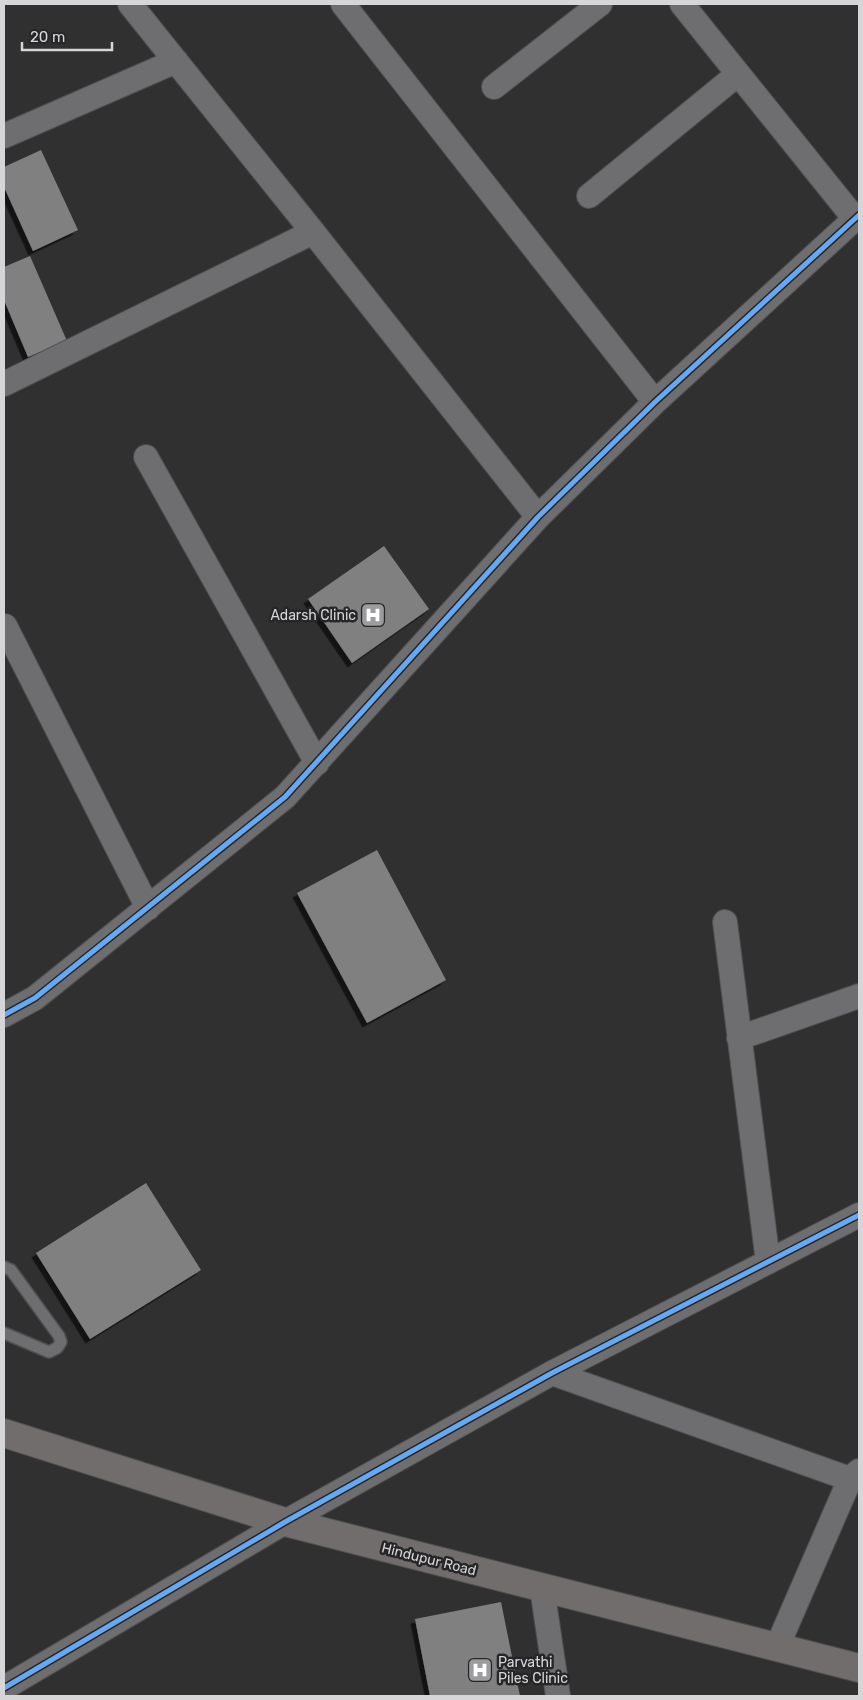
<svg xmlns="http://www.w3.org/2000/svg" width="863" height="1700" viewBox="0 0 863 1700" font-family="Rubik,sans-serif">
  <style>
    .building { fill: #808081; filter: url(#shadow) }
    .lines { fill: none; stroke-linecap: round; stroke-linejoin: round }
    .lane-casing { stroke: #4e4e4f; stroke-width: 14 }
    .street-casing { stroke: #4e4e4f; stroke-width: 26 }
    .secondary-casing { stroke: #4e4e4f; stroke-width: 30 }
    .lane { stroke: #6e6d6f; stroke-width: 11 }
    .street { stroke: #6e6d6f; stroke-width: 24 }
    .secondary { stroke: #716d6c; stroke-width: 28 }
    .cycleway-casing { stroke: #262528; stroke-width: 8 }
    .cycleway { stroke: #66a8f1; stroke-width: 5 }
    .labels { text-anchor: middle; stroke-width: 5; stroke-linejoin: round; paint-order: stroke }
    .poi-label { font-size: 14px; fill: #d6d5d7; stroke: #262528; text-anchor: end }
    .street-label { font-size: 14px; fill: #d6d5d7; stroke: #262528 }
  </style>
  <defs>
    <filter id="shadow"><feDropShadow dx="-4.5" dy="4.5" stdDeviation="0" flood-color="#0009"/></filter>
  </defs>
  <rect width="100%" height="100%" fill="#303031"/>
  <path class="building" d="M 41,150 L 78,230 L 33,251 L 4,187 L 4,167 Z
    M 30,256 L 67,341 L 28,357 L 4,300 L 4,267 Z
    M 384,546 L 429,609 L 352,663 L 308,599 Z
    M 377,850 L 446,980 L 367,1023 L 297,893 Z
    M 146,1183 L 201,1270 L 90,1339 L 36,1253 Z
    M 501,1602 L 520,1696 L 430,1696 L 415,1619 Z"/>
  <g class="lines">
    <defs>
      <path id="lane" d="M 4,1267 L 11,1270 L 59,1336 L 61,1342 L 57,1348 L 49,1352 L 4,1333"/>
      <path id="street" d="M 130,4 L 313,232 L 538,517
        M 343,4 L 655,402
        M 682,4 L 855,219
        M 494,87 L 600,4
        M 4,136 L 176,61
        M 589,196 L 738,74
        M 4,384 L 313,232
        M 146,457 L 317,763
        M 5,626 L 148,908
        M 725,922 L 768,1262
        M 4,1015 L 35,998 L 285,797 L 538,517 L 655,402 L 859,215
        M 739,1038 L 859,996
        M 552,1373 L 850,1479
        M 542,1588 L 558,1696
        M 777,1647 L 850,1479 L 859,1471
        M 4,1688 L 285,1522 L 552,1373 L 859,1215"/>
      <path id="secondary" d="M 4,1433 L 285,1522 L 859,1668"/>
    </defs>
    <use href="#lane" class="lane-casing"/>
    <use href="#street" class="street-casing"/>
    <use href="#secondary" class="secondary-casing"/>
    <use href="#lane" class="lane"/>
    <use href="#street" class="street"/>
    <use href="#secondary" class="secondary"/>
    <defs>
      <path id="cycleway" d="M 4,1015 L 35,998 L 285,797 L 538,517 L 655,402 L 859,215
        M 4,1688 L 285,1522 L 552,1373 L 859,1215"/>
    </defs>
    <use href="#cycleway" class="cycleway-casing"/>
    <use href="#cycleway" class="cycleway"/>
  </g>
  <defs>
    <symbol id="hospital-square" viewBox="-11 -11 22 22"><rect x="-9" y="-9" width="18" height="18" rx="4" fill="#9c9b9d" stroke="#262528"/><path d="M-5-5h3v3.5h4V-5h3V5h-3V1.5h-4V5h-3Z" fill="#fff"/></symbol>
  </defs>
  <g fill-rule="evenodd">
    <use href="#hospital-square" x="359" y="601" width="28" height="28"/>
    <use href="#hospital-square" x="466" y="1656" width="28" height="28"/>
  </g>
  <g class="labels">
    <g class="poi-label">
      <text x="356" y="620">Adarsh Clinic</text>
      <text x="498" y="1667" text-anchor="start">Parvathi<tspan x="498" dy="16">Piles Clinic</tspan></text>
    </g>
    <g class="street-label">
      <text transform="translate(429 1559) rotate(14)" y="5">Hindupur Road</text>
    </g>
  </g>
  <rect width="863" height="1700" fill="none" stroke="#d6d5d7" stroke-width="10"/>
  <path d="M22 42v8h90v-8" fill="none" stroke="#d6d5d7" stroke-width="2.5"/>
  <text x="30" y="42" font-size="15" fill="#d6d5d7" stroke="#262528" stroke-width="4" paint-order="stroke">20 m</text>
</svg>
